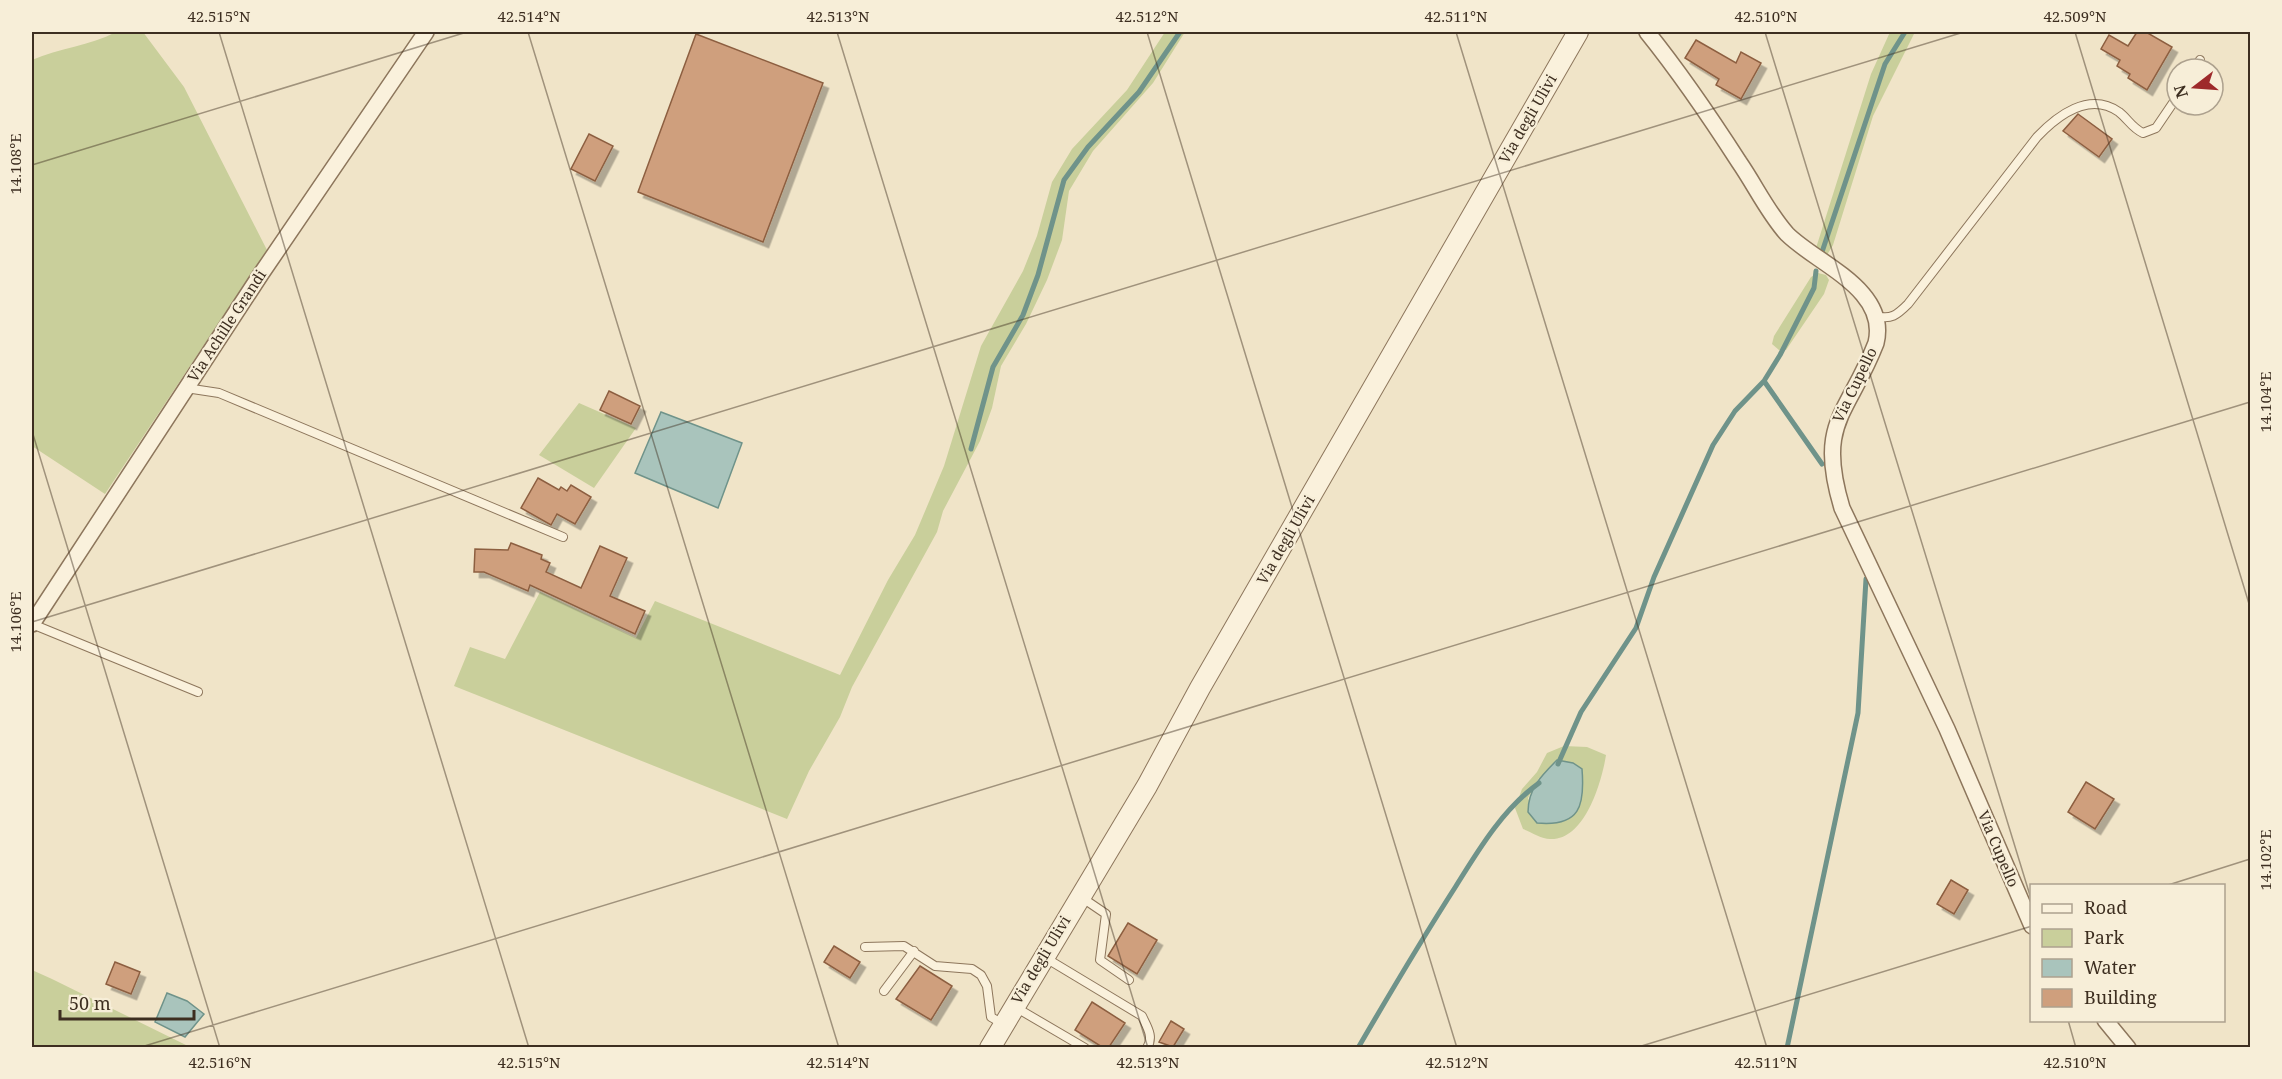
<svg xmlns="http://www.w3.org/2000/svg" width="2282" height="1079" viewBox="0 0 2282 1079" font-family="'Noto Serif',serif">
  <style>
    .green { fill: #c9cf9b; fill-rule: evenodd }
    .water { fill: #a9c4bc; stroke: #6f938a; stroke-width: 1.5 }
    .lines { fill: none; stroke-linecap: round; stroke-linejoin: round }
    .stream { stroke: #6f938a; stroke-width: 5 }
    .building { fill: #cf9f7d; stroke: #8d5f41; stroke-width: 1.5; filter: url(#shadow) }
    .service-casing { stroke: #8d765c; stroke-width: 10 }
    .minor-casing { stroke: #8d765c; stroke-width: 18 }
    .tertiary-casing { stroke: #8d765c; stroke-width: 22 }
    .service { stroke: #faf1dc; stroke-width: 8 }
    .minor { stroke: #faf1dc; stroke-width: 15 }
    .tertiary { stroke: #faf1dc; stroke-width: 20 }
    .ticks { fill: none; stroke: #3d2e20; stroke-width: 1.5; stroke-opacity: 0.45 }
    .labels { text-anchor: middle; stroke-width: 4.5; stroke-linejoin: round; paint-order: stroke }
    .street-label { font-size: 15px; fill: #3d2e20; stroke: #f7eed8 }
    .neatline { fill: none; stroke: #3d2e20; stroke-width: 2 }
    .ticks-label { font-size: 15px; text-anchor: middle; fill: #3d2e20 }
  </style>
  <defs>
    <filter id="shadow"><feDropShadow dx="5.5" dy="5.5" stdDeviation="0" flood-color="#0004"/></filter>
  </defs>
  <rect width="100%" height="100%" fill="#f0e4c8"/>
  <path class="green" d="M 116,32 L 143,32 L 184,87 L 267,250 L 105,494 L 32,446 L 32,60 C 59,48 90,46 116,32 Z
    M 1165,32 L 1185,32 L 1153,83 L 1093,151 L 1069,191 L 1062,240 L 1047,280 L 1026,324 L 1001,366 L 992,408 L 980,441 L 943,511 L 937,532 L 852,687 L 840,717 L 809,771 L 787,819 L 454,686 L 470,647 L 505,659 L 540,592 L 636,638 L 655,601 L 840,675 L 888,580 L 915,535 L 944,466 L 981,346 L 1023,271 L 1037,236 L 1052,182 L 1072,149 L 1127,90 Z
    M 1890,32 L 1915,32 L 1873,116 L 1833,245 L 1827,255 L 1816,248 L 1871,74 Z
    M 1818,273 L 1826,275 L 1829,280 L 1824,294 L 1786,350 L 1779,350 L 1772,344 L 1774,336 L 1811,277 Z
    M 579,403 L 636,428 L 594,488 L 539,455 Z
    M 1564,746 L 1587,747 L 1606,755 C 1602,781 1585,841 1550,839 C 1542,839 1531,832 1523,829 L 1515,808 L 1522,789 L 1537,772 L 1547,753 ZM 1539,778 L 1537,823 L 1528,798 Z
    M 32,970 L 52,979 L 190,1047 L 32,1047 Z"/>
  <path class="water" d="M 661,412 L 742,443 L 718,508 L 635,473 Z
    M 1557,760 L 1573,763 L 1582,769 C 1585,806 1580,827 1537,823 L 1528,812 C 1528,789 1541,776 1557,760 Z
    M 167,993 L 187,1001 L 204,1014 L 185,1037 L 155,1022 Z"/>
  <g class="lines">
    <path class="stream" d="M 1822,252 L 1885,64 L 1905,32
      M 1764,381 L 1822,464
      M 971,449 L 993,367 L 1023,315 L 1038,275 L 1064,180 L 1088,147 L 1139,92 L 1180,32
      M 1558,764 L 1581,712 L 1636,628 L 1654,577 L 1713,445 L 1735,411 L 1764,381 L 1780,355 L 1814,288 L 1816,271
      M 1358,1048 C 1390,993 1422,939 1456,886 C 1479,849 1503,809 1539,783
      M 1787,1048 L 1858,713 L 1866,579"/>
  </g>
  <path class="building" d="M 2137,32 L 2146,32 L 2172,47 L 2147,90 L 2128,78 L 2130,74 L 2117,66 L 2120,60 L 2101,49 L 2109,35 L 2128,46 Z
    M 696,34 L 823,83 L 763,242 L 638,192 Z
    M 1696,40 L 1736,63 L 1741,52 L 1761,63 L 1741,99 L 1716,85 L 1719,79 L 1685,58 Z
    M 2078,114 L 2112,139 L 2099,157 L 2063,131 Z
    M 589,134 L 613,146 L 595,181 L 571,169 Z
    M 609,391 L 640,406 L 631,424 L 600,410 Z
    M 538,478 L 559,490 L 561,487 L 567,491 L 571,485 L 591,497 L 575,524 L 557,514 L 551,525 L 521,508 Z
    M 511,543 L 542,555 L 541,559 L 550,563 L 546,572 L 581,588 L 600,546 L 627,558 L 610,596 L 645,611 L 635,634 L 530,585 L 528,591 L 484,572 L 474,572 L 475,549 L 508,550 Z
    M 2086,782 L 2114,799 L 2095,829 L 2068,812 Z
    M 1951,880 L 1968,890 L 1954,914 L 1937,904 Z
    M 1128,923 L 1157,940 L 1137,974 L 1108,956 Z
    M 834,946 L 860,962 L 850,978 L 824,962 Z
    M 115,962 L 140,972 L 131,994 L 106,984 Z
    M 920,966 L 952,986 L 931,1020 L 896,999 Z
    M 1092,1002 L 1125,1023 L 1109,1047 L 1102,1047 L 1075,1030 Z
    M 1171,1021 L 1184,1029 L 1173,1047 L 1159,1042 Z"/>
  <g class="lines">
    <defs>
      <path id="service" d="M 2194,69 L 2200,60
        M 1876,316 C 1891,320 1897,315 1908,304 L 2037,137 C 2057,116 2089,91 2119,112 C 2128,119 2132,128 2143,133 L 2156,128 L 2177,97
        M 186,388 L 219,393 L 563,537
        M 32,624 L 198,692
        M 1081,897 L 1106,914 L 1100,960 L 1129,980
        M 865,947 L 904,946 L 935,966 L 972,969 L 981,975 L 987,986 L 991,1017 L 1003,1024
        M 1044,957 L 1142,1016 C 1147,1027 1154,1036 1147,1048
        M 884,991 L 914,951
        M 1015,1007 L 1085,1048"/>
      <path id="minor" d="M 1647,32 C 1680,73 1710,117 1739,162 C 1755,185 1768,213 1787,234 C 1817,264 1889,289 1876,343 C 1848,415 1816,422 1842,508 L 1947,729 L 2032,926
        M 32,624 L 261,274 L 426,32
        M 2105,1020 L 2128,1048"/>
      <path id="tertiary" d="M 990,1048 L 1147,786 L 1200,688 L 1578,32"/>
    </defs>
    <use href="#service" class="service-casing"/>
    <use href="#minor" class="minor-casing"/>
    <use href="#tertiary" class="tertiary-casing"/>
    <use href="#service" class="service"/>
    <use href="#minor" class="minor"/>
    <use href="#tertiary" class="tertiary"/>
  </g>
  <path class="ticks" d="M 219,32 L 529,1048M 528,32 L 839,1048M 837,32 L 1148,1048M 1147,32 L 1457,1048M 1456,32 L 1767,1048M 1765,32 L 2032,902M 2075,32 L 2250,607M 32,165 L 467,32M 32,431 L 220,1048M 32,622 L 1964,32M 2165,886 L 2250,859M 2068,1020 L 2076,1048M 138,1048 L 2250,402M 1635,1048 L 2032,926"/>
  <g class="labels">
    <g class="street-label">
      <text transform="translate(1528 119) rotate(-60)" y="5">Via degli Ulivi</text>
      <text transform="translate(227 326) rotate(-57)" y="5">Via Achille Grandi</text>
      <text transform="translate(1855 385) rotate(-64)" y="5">Via Cupello</text>
      <text transform="translate(1286 540) rotate(-60)" y="5">Via degli Ulivi</text>
      <text transform="translate(1998 849) rotate(67)" y="5">Via Cupello</text>
      <text transform="translate(1041 960) rotate(-59)" y="5">Via degli Ulivi</text>
    </g>
  </g>
  <rect width="2282" height="1079" fill="none" stroke="#f7eed8" stroke-width="66"/>
  <rect x="2030" y="884" width="195" height="138" fill="#f7eed8" stroke="#ada18e" stroke-width="1.5"/>
  <rect x="2042" y="904" width="30" height="9" fill="#faf1dc" stroke="#ada18e" stroke-width="1.5"/>
  <text x="2084" y="914" font-size="18" fill="#3d2e20">Road</text>
  <rect x="2042" y="929" width="30" height="18" fill="#c9cf9b" stroke="#ada18e" stroke-width="1.5"/>
  <text x="2084" y="944" font-size="18" fill="#3d2e20">Park</text>
  <rect x="2042" y="959" width="30" height="18" fill="#a9c4bc" stroke="#ada18e" stroke-width="1.5"/>
  <text x="2084" y="974" font-size="18" fill="#3d2e20">Water</text>
  <rect x="2042" y="989" width="30" height="18" fill="#cf9f7d" stroke="#ada18e" stroke-width="1.5"/>
  <text x="2084" y="1004" font-size="18" fill="#3d2e20">Building</text>
  <g transform="translate(2195 87) rotate(253)"><circle r="28" fill="#f7eed8" stroke="#ada18e" stroke-width="1.5"/>
  <path d="M0-4.5L10 22L0 15L-10 22Z" fill="#9e2a2b"/>
  <text y="-9" font-size="16" font-weight="bold" text-anchor="middle" fill="#3d2e20">N</text>
  </g>
  <path d="M60 1010v9h134v-9" fill="none" stroke="#3d2e20" stroke-width="3"/>
  <text x="69" y="1010" font-size="18" fill="#3d2e20" stroke="#f7eed8" stroke-width="4.5" paint-order="stroke">50 m</text>
  <rect x="33" y="33" width="2216" height="1013" class="neatline"/>
  <g class="ticks-label">
    <text x="219" y="22">42.515°N</text>
    <text x="529" y="22">42.514°N</text>
    <text x="838" y="22">42.513°N</text>
    <text x="1147" y="22">42.512°N</text>
    <text x="1456" y="22">42.511°N</text>
    <text x="1766" y="22">42.510°N</text>
    <text x="2075" y="22">42.509°N</text>
    <text transform="translate(16 164) rotate(-90)" y="5">14.108°E</text>
    <text transform="translate(2266 402) rotate(-90)" y="5">14.104°E</text>
    <text transform="translate(16 622) rotate(-90)" y="5">14.106°E</text>
    <text transform="translate(2266 860) rotate(-90)" y="5">14.102°E</text>
    <text x="220" y="1068">42.516°N</text>
    <text x="529" y="1068">42.515°N</text>
    <text x="838" y="1068">42.514°N</text>
    <text x="1148" y="1068">42.513°N</text>
    <text x="1457" y="1068">42.512°N</text>
    <text x="1766" y="1068">42.511°N</text>
    <text x="2075" y="1068">42.510°N</text>
  </g>
</svg>
